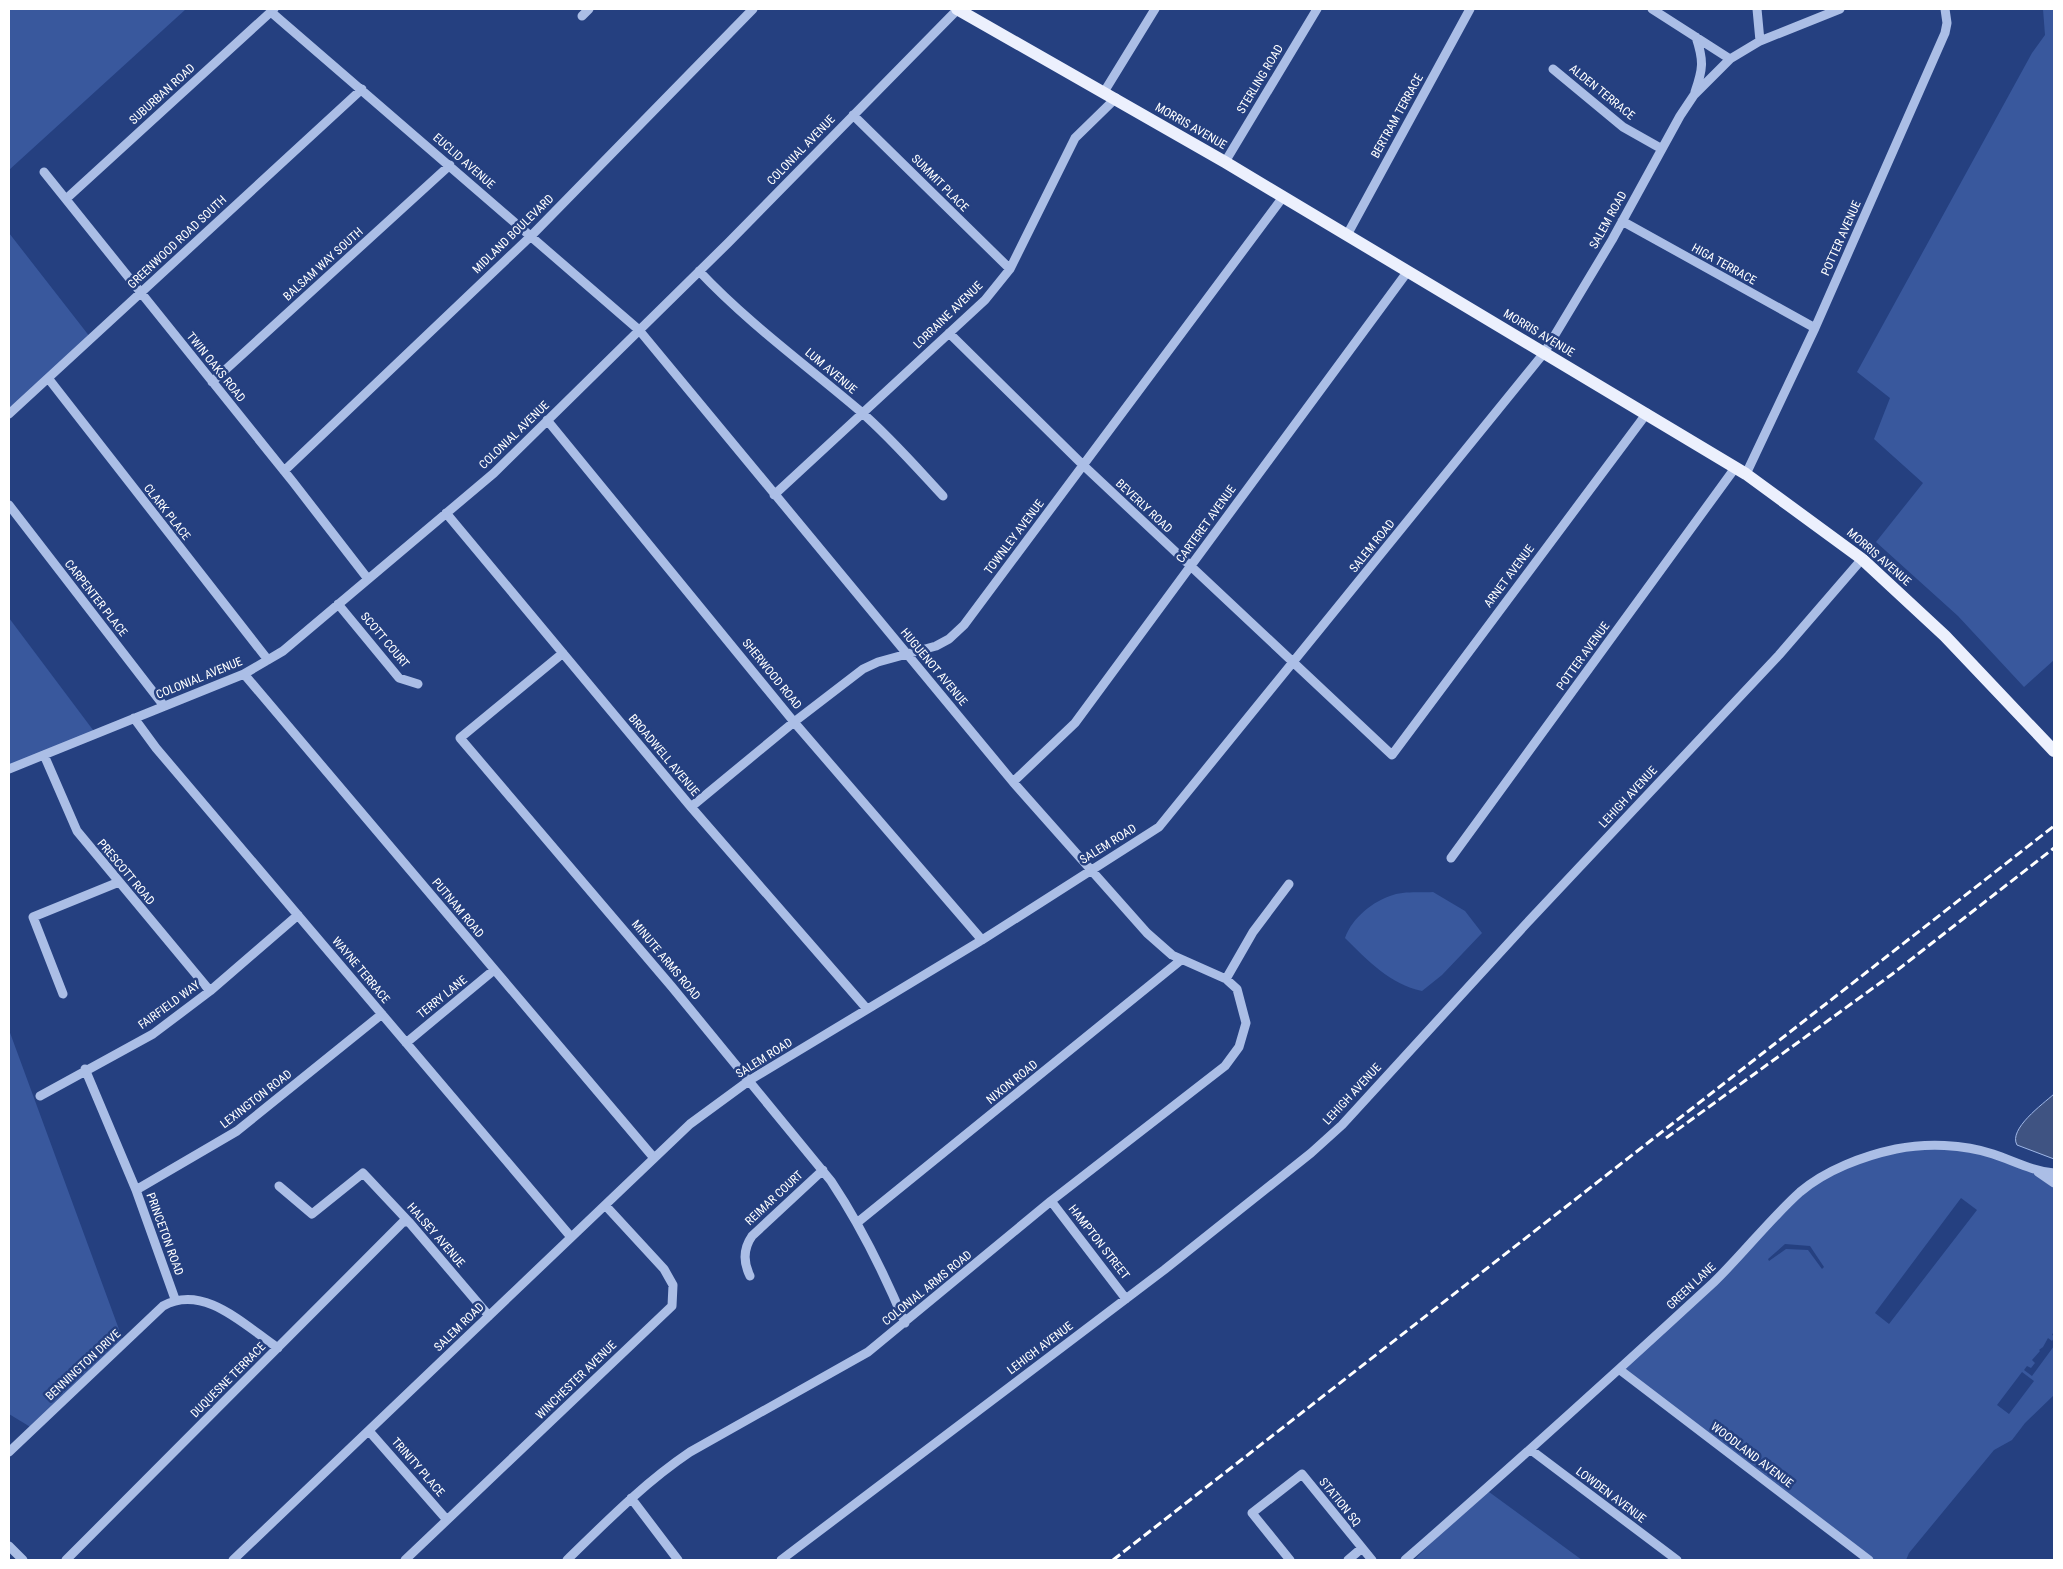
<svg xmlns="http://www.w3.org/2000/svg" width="2063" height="1569" viewBox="0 0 2063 1569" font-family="'Roboto Condensed',sans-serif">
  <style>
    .green { fill: #39589d; fill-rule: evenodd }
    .water { fill: #3f5382; stroke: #9fb7e7 }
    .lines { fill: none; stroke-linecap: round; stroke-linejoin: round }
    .minor { stroke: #abbee6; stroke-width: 9 }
    .major { stroke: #ecf0fd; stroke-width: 12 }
    .rail { stroke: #fff; stroke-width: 3; stroke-dasharray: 9 4; stroke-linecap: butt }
    .labels { text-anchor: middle; stroke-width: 5; stroke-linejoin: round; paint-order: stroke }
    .street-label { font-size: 12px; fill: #fff; stroke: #254080 }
  </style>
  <rect width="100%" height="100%" fill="#254080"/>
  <path class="green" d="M 9,9 L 186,9 L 9,170 Z
    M 2043,9 L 2054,9 L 2054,660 L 2024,687 L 1958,616 L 1876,542 L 1923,483 L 1874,439 L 1890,398 L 1857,372 L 2032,53 L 2045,35 Z
    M 9,233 L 90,337 L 9,413 Z
    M 9,618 L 96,734 L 9,769 Z
    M 1433,892 L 1465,911 L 1482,933 L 1442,975 L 1422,991 C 1390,984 1368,961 1345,938 C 1352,918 1373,901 1393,895 C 1405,891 1421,893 1433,892 Z
    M 9,1030 L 124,1343 L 37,1431 L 9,1414 Z
    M 1897,1149 L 1979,1150 L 2038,1171 L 2054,1183 L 2054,1333 L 2052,1334 L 2054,1338 L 2052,1341 L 2048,1338 L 2043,1347 L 2039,1350 L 2040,1351 L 2032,1360 L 2035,1363 L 2031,1368 L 2027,1366 L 2024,1370 L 2032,1376 L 2054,1346 L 2054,1395 L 2025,1423 L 2012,1440 L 1994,1450 L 1909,1553 L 1906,1560 L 1869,1560 L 1620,1370 L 1800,1192 L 1825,1176 ZM 1961,1198 L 1977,1210 L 1889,1324 L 1875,1313 ZM 1785,1244 L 1810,1246 L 1824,1267 L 1822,1269 L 1808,1250 L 1786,1249 L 1769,1261 L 1768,1259 ZM 2022,1372 L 2034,1381 L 2009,1414 L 1997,1405 Z
    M 1485,1489 L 1582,1560 L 1414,1560 Z"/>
  <path class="water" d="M 2054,1094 L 2054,1159 L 2017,1145 C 2008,1129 2043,1104 2054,1094 Z"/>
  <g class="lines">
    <path class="minor" d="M 1652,9 L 1730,59
      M 1757,9 L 1760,41
      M 271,12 L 639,330 L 1013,782 L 1147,933 L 1172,955 L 1226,979 L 1237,989 L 1246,1023 L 1239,1047 L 1225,1066 L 1051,1201 L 868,1352 L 690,1452 C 644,1483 606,1522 567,1560
      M 582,16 L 589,9
      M 1553,69 L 1623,127 L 1662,149
      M 1104,92 L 1155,9
      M 1695,92 C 1703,69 1704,61 1696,37
      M 853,115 L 1010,269
      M 1225,162 L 1317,9
      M 44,172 L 293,482 L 368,579
      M 66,199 L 274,9
      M 1622,221 L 1815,328
      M 1347,235 L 1470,9
      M 699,271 C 748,323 806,365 860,411 C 890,437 916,467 943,496
      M 949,333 L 1083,465 L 1392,755 L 1647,413
      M 48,378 L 268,660
      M 212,382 L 450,165
      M 9,414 L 362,89
      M 547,420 L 794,722 L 982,940
      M 284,471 L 531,236 L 753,9
      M 1746,474 L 1815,328 L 1945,33 L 1947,23 L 1945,9
      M 774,495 L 985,300 L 1010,269 L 1075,138 L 1116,98
      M 9,505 L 164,706
      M 446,513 L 691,807 L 867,1009
      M 338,604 L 399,678 L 418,684
      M 563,653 L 460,738 L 672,987 L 831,1181 C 861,1226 884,1273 905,1323
      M 244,674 L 654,1158
      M 134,718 L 156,748 L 571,1237
      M 44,755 L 77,831 L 210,991
      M 9,769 L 244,674 L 283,651 L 494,473 L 728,243 L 958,9
      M 1013,782 L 1075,723 L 1408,271
      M 691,807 L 794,722 L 863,669 L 878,662 L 936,646 L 949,639 L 964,625 L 1283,197
      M 1451,858 L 1735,468
      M 1226,979 L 1253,932 L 1289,884
      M 63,994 L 33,917 L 119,882
      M 406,1043 L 494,970
      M 85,1069 L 136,1190 L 175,1299
      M 40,1096 L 153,1034 L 210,991 L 298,915
      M 2038,1172 L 2054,1183
      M 279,1186 L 312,1214 L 363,1173 L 409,1222 L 489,1316
      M 136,1190 L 237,1131 L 382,1014
      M 1051,1201 L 1126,1299
      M 858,1222 L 1181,960
      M 750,1276 C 743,1262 743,1249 752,1236 L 823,1170
      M 1620,1370 L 1869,1560
      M 369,1431 L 447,1520
      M 1531,1450 L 1677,1560
      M 9,1452 L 163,1306 C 204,1283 245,1326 278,1348
      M 631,1498 L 678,1560
      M 9,1546 L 23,1560
      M 66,1560 L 403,1222 L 409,1222
      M 233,1560 L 690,1124 L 750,1080 L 982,940 L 1159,827 L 1544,353 L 1612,240 L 1680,116 L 1694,95 L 1730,59 L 1760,41 L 1840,9
      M 405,1560 L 672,1306 L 673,1285 L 664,1269 L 605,1205
      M 781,1560 L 1164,1270 L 1311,1153 L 1342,1125 L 1526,924 L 1779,655 L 1862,559
      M 1290,1560 L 1252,1513 L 1302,1474 L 1372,1560
      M 1348,1560 L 1362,1548
      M 1405,1560 C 1509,1469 1611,1377 1713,1283 C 1743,1254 1769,1220 1800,1192 C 1826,1170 1863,1156 1896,1149 C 1926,1143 1963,1144 1993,1154 C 2014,1161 2032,1171 2054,1173"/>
    <path class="major" d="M 957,9 L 1225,162 L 1746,474 L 1862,559 L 1945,636 L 2054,751"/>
    <path class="rail" d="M 1666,1138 L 1891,975 L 2054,848
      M 1113,1560 L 2054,826"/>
  </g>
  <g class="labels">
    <g class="street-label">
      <text transform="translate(1260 79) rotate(-59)" y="4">STERLING ROAD</text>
      <text transform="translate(1602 92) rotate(39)" y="4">ALDEN TERRACE</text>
      <text transform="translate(162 94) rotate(-42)" y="4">SUBURBAN ROAD</text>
      <text transform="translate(1397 116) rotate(-61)" y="4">BERTRAM TERRACE</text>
      <text transform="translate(1191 126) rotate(30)" y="4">MORRIS AVENUE</text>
      <text transform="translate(801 150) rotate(-46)" y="4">COLONIAL AVENUE</text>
      <text transform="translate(464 161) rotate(41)" y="4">EUCLID AVENUE</text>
      <text transform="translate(940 183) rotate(45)" y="4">SUMMIT PLACE</text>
      <text transform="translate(1608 220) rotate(-61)" y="4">SALEM ROAD</text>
      <text transform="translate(513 234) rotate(-44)" y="4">MIDLAND BOULEVARD</text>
      <text transform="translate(1841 238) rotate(-66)" y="4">POTTER AVENUE</text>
      <text transform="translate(177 242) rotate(-43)" y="4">GREENWOOD ROAD SOUTH</text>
      <text transform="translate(323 264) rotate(-42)" y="4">BALSAM WAY SOUTH</text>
      <text transform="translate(1724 264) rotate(29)" y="4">HIGA TERRACE</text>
      <text transform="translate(948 315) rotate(-44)" y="4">LORRAINE AVENUE</text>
      <text transform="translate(1539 333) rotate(31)" y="4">MORRIS AVENUE</text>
      <text transform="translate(216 367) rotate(51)" y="4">TWIN OAKS ROAD</text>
      <text transform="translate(831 371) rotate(40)" y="4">LUM AVENUE</text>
      <text transform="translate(514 435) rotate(-44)" y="4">COLONIAL AVENUE</text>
      <text transform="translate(1144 506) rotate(43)" y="4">BEVERLY ROAD</text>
      <text transform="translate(167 512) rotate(52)" y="4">CLARK PLACE</text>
      <text transform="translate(1206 524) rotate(-54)" y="4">CARTERET AVENUE</text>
      <text transform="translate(1014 537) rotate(-53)" y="4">TOWNLEY AVENUE</text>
      <text transform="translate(1372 546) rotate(-51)" y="4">SALEM ROAD</text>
      <text transform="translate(1879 557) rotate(41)" y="4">MORRIS AVENUE</text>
      <text transform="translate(1509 576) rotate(-53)" y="4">ARNET AVENUE</text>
      <text transform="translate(96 598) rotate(52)" y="4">CARPENTER PLACE</text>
      <text transform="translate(385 640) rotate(50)" y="4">SCOTT COURT</text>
      <text transform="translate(1583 656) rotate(-54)" y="4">POTTER AVENUE</text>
      <text transform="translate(934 667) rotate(50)" y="4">HUGUENOT AVENUE</text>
      <text transform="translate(772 674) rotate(51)" y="4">SHERWOOD ROAD</text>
      <text transform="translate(199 678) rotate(-22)" y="4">COLONIAL AVENUE</text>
      <text transform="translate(664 755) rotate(50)" y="4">BROADWELL AVENUE</text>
      <text transform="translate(1628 797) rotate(-47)" y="4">LEHIGH AVENUE</text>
      <text transform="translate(1108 844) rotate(-32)" y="4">SALEM ROAD</text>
      <text transform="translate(126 872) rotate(50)" y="4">PRESCOTT ROAD</text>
      <text transform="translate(458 908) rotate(50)" y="4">PUTNAM ROAD</text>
      <text transform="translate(666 960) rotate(50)" y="4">MINUTE ARMS ROAD</text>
      <text transform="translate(361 970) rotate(50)" y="4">WAYNE TERRACE</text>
      <text transform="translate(442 997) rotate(-39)" y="4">TERRY LANE</text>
      <text transform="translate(169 1005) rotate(-36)" y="4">FAIRFIELD WAY</text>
      <text transform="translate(764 1058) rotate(-32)" y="4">SALEM ROAD</text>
      <text transform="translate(1012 1082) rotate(-39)" y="4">NIXON ROAD</text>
      <text transform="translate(1352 1094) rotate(-47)" y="4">LEHIGH AVENUE</text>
      <text transform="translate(256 1099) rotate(-38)" y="4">LEXINGTON ROAD</text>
      <text transform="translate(774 1198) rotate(-43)" y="4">REIMAR COURT</text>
      <text transform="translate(165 1234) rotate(70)" y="4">PRINCETON ROAD</text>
      <text transform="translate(436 1235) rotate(49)" y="4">HALSEY AVENUE</text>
      <text transform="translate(1099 1242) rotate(52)" y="4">HAMPTON STREET</text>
      <text transform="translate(1691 1286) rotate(-43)" y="4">GREEN LANE</text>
      <text transform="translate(927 1288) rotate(-39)" y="4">COLONIAL ARMS ROAD</text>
      <text transform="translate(459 1327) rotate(-44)" y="4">SALEM ROAD</text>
      <text transform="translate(1040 1348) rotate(-37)" y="4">LEHIGH AVENUE</text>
      <text transform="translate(83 1365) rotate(-43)" y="4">BENNINGTON DRIVE</text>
      <text transform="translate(228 1380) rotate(-45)" y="4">DUQUESNE TERRACE</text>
      <text transform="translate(576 1380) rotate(-44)" y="4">WINCHESTER AVENUE</text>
      <text transform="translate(1752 1455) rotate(37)" y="4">WOODLAND AVENUE</text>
      <text transform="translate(418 1467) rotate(49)" y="4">TRINITY PLACE</text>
      <text transform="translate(1611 1495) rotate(37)" y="4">LOWDEN AVENUE</text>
      <text transform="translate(1340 1502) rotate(51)" y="4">STATION SQ</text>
    </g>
  </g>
  <rect width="2063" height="1569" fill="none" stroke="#ffffff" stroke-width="20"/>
</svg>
